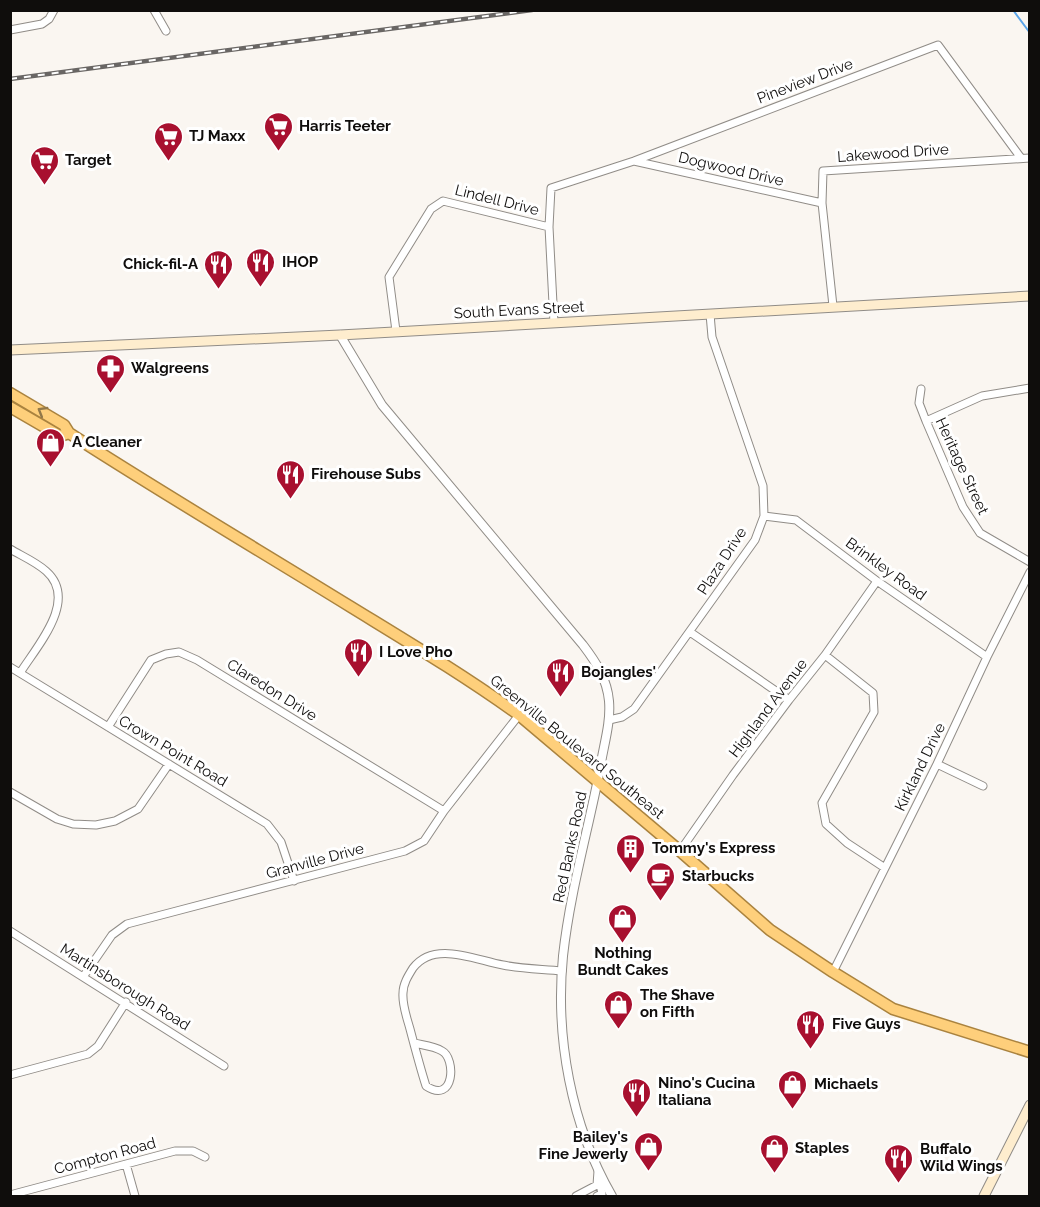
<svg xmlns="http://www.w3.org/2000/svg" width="1040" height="1207" viewBox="0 0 1040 1207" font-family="Raleway,sans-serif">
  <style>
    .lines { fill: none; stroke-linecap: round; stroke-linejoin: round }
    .stream { stroke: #5ba5ea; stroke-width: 2 }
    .minor-casing { stroke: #908c87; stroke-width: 9 }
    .tertiary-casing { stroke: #908c87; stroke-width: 10 }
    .secondary-casing { stroke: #908c87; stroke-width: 11 }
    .trunk-casing { stroke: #aa833f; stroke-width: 13 }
    .minor { stroke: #fff; stroke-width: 7 }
    .tertiary { stroke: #fff; stroke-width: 8 }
    .secondary { stroke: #feedce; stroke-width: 9 }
    .trunk { stroke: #fecf7b; stroke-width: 10 }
    .rail-casing { stroke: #696664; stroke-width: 4.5 }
    .rail { stroke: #fff; stroke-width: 2; stroke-dasharray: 7; stroke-linecap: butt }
    .oneway { stroke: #927849 }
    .labels { text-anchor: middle; stroke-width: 6; stroke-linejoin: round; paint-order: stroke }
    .street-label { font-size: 15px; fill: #0f0d0c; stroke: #fff }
    .poi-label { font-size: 15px; font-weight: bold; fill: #0f0d0c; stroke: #fff; text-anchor: start }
  </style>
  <rect width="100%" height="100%" fill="#faf6f1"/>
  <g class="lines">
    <path class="stream" d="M 1013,10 L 1030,33"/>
    <defs>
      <path id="minor" d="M 154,10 L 166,31
        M 10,30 L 42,24 L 49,19 L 54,10
        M 634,161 L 822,203
        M 833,306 L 822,203 L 823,171 L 1030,158
        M 554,323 L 549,227 L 551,188 L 634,161 L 938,45 L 1021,158
        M 396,331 L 389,277 L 431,209 L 443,201 L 549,227
        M 921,389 L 919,403 L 926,421 L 963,507 L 980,533 L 1030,562
        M 926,421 L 982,396 L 1030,388
        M 764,516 L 796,520 L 877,581 L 987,657
        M 10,549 C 22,556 36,562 46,571 C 79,600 37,646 20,673
        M 690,632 L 789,700
        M 825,655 L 873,693 L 874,712 L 822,803 L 826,824 L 847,843 L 885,868
        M 10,667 L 267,824 L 281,842 L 294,881
        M 609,720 L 622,717 L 634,709 L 755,540 L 764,516 L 763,486 L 712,337 L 710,314
        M 108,727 L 151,660 L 166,654 L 179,652 L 197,660 L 444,811
        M 937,764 L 983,786
        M 10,792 L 57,819 L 73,824 L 96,825 L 115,821 L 138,809 L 169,764
        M 680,851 L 733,775 L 789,700 L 825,655 L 877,581
        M 10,931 L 224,1066
        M 833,972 L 937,764 L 987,657 L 1030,572
        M 83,977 L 112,935 L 127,924 L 405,851 L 424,841 L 444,811 L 519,715
        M 414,1043 C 422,1045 434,1046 442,1051 C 456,1058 455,1105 426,1086 C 420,1067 415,1048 410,1029 C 407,1018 402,1005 403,993 C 403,984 408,976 413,968 C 434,940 475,960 503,965 C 522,969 543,969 562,971
        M 10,1075 L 88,1054 L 98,1046 L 126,1002
        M 126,1164 L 135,1196
        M 10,1195 L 175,1151 L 193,1151 L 205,1157
        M 576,1196 L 597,1185 L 598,1171
        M 597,1196 L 602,1194 L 599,1179"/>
      <path id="tertiary" d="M 340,335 L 382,405 L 583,645 C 596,662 607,679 609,701 C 611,724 603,747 600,769 C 588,831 570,892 563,956 C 555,1037 571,1125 612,1196"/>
      <path id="secondary" d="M 10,350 L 340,335 L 1030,296
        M 984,1196 L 1030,1105"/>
      <path id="trunk" d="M 10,393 L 64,425 L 69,433 C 162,493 257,549 351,607 C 408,642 465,676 519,715 L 680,851 L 770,930 L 833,972 L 893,1009 L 1030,1052
        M 10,407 L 60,436 L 69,433"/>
    </defs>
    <use href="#minor" class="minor-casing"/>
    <use href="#tertiary" class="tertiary-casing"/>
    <use href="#secondary" class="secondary-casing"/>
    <use href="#trunk" class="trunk-casing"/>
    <use href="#minor" class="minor"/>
    <use href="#tertiary" class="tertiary"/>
    <use href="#secondary" class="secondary"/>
    <use href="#trunk" class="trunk"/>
    <defs>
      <path id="rail" d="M 10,79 L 532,10"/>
    </defs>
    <use href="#rail" class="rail-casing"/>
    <use href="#rail" class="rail"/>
  </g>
  <defs><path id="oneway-chevron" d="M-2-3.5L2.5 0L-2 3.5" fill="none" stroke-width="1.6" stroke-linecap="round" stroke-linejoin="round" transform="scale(1.5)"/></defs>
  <use class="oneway" href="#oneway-chevron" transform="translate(42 411) rotate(-149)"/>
  <defs>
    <symbol id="supermarket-pin" viewBox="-11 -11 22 30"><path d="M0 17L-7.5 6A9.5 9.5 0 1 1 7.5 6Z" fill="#a8102f" stroke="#fff"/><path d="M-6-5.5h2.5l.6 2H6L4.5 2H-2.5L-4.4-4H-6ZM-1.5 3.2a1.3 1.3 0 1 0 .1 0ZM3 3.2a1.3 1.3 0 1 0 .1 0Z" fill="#fff"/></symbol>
    <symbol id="restaurant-pin" viewBox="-11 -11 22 30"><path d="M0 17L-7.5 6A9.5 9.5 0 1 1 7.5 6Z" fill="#a8102f" stroke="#fff"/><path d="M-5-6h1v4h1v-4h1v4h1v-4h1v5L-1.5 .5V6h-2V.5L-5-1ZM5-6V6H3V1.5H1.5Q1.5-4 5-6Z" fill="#fff"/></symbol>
    <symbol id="pharmacy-pin" viewBox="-11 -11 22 30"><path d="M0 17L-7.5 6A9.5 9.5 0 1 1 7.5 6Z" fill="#a8102f" stroke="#fff"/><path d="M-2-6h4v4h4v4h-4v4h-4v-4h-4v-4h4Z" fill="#fff"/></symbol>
    <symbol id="shop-pin" viewBox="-11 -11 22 30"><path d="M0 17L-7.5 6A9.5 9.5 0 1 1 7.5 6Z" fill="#a8102f" stroke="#fff"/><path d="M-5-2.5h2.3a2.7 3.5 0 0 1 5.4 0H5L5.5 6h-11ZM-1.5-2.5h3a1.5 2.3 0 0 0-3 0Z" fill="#fff"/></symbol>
    <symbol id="building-pin" viewBox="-11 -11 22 30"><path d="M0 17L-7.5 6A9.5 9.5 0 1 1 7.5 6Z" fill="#a8102f" stroke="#fff"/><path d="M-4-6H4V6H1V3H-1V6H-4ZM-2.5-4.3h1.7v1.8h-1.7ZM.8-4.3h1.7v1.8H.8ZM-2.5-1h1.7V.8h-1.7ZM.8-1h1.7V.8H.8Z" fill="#fff"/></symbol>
    <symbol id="cafe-pin" viewBox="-11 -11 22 30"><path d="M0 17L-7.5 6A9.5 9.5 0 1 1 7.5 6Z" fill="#a8102f" stroke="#fff"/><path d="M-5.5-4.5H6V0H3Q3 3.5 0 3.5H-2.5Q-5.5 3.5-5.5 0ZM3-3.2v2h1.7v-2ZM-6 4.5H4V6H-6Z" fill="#fff"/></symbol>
  </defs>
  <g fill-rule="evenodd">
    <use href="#supermarket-pin" x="262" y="110" width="33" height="45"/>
    <use href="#supermarket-pin" x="152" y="120" width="33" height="45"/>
    <use href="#supermarket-pin" x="28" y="144" width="33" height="45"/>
    <use href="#restaurant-pin" x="244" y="246" width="33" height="45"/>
    <use href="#restaurant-pin" x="202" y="248" width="33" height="45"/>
    <use href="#pharmacy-pin" x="94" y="352" width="33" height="45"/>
    <use href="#shop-pin" x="34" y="426" width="33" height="45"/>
    <use href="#restaurant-pin" x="274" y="458" width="33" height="45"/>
    <use href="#restaurant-pin" x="342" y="636" width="33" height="45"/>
    <use href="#restaurant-pin" x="544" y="656" width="33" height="45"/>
    <use href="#building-pin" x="614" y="832" width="33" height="45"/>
    <use href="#cafe-pin" x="644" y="860" width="33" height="45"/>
    <use href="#shop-pin" x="606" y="902" width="33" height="45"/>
    <use href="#shop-pin" x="602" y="988" width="33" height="45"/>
    <use href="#restaurant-pin" x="794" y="1008" width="33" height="45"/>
    <use href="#shop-pin" x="776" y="1068" width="33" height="45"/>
    <use href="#restaurant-pin" x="620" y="1076" width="33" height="45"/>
    <use href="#shop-pin" x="632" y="1130" width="33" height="45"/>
    <use href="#shop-pin" x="758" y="1132" width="33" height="45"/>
    <use href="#restaurant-pin" x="882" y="1142" width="33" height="45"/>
  </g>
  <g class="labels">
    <g class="street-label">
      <text transform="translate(805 81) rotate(-21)" y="5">Pineview Drive</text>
      <text transform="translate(893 153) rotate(-4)" y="5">Lakewood Drive</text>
      <text transform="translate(731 169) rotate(13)" y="5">Dogwood Drive</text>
      <text transform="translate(497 200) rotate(14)" y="5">Lindell Drive</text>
      <text transform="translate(519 310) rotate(-3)" y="5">South Evans Street</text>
      <text transform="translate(962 466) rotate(65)" y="5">Heritage Street</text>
      <text transform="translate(722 561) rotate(-57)" y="5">Plaza Drive</text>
      <text transform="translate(886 569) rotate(36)" y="5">Brinkley Road</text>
      <text transform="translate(272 690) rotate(32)" y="5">Claredon Drive</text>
      <text transform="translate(768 708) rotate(-53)" y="5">Highland Avenue</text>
      <text transform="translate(577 747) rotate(39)" y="5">Greenville Boulevard Southeast</text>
      <text transform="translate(173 751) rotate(31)" y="5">Crown Point Road</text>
      <text transform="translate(920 767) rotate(-64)" y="5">Kirkland Drive</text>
      <text transform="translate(570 847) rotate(-78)" y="5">Red Banks Road</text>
      <text transform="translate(315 861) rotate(-15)" y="5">Granville Drive</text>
      <text transform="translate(125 987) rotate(32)" y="5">Martinsborough Road</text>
      <text transform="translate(105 1156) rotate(-15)" y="5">Compton Road</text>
    </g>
    <g class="poi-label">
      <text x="299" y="131">Harris Teeter</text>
      <text x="189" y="141">TJ Maxx</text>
      <text x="65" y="165">Target</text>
      <text x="282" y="267">IHOP</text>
      <text x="198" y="269" text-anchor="end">Chick-fil-A</text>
      <text x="131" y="373">Walgreens</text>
      <text x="72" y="447">A Cleaner</text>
      <text x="311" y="479">Firehouse Subs</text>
      <text x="379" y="657">I Love Pho</text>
      <text x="581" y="677">Bojangles'</text>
      <text x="652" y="853">Tommy's Express</text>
      <text x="682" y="881">Starbucks</text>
      <text x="623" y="958" text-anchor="middle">Nothing<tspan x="623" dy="17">Bundt Cakes</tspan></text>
      <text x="640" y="1000">The Shave<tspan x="640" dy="17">on Fifth</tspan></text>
      <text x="832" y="1029">Five Guys</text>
      <text x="658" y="1088">Nino's Cucina<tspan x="658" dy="17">Italiana</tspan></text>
      <text x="814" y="1089">Michaels</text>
      <text x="628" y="1142" text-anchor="end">Bailey's<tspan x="628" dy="17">Fine Jewerly</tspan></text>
      <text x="795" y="1153">Staples</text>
      <text x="920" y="1154">Buffalo<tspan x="920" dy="17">Wild Wings</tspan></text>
    </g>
  </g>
  <rect width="1040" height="1207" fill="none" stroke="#0f0d0c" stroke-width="24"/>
</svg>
